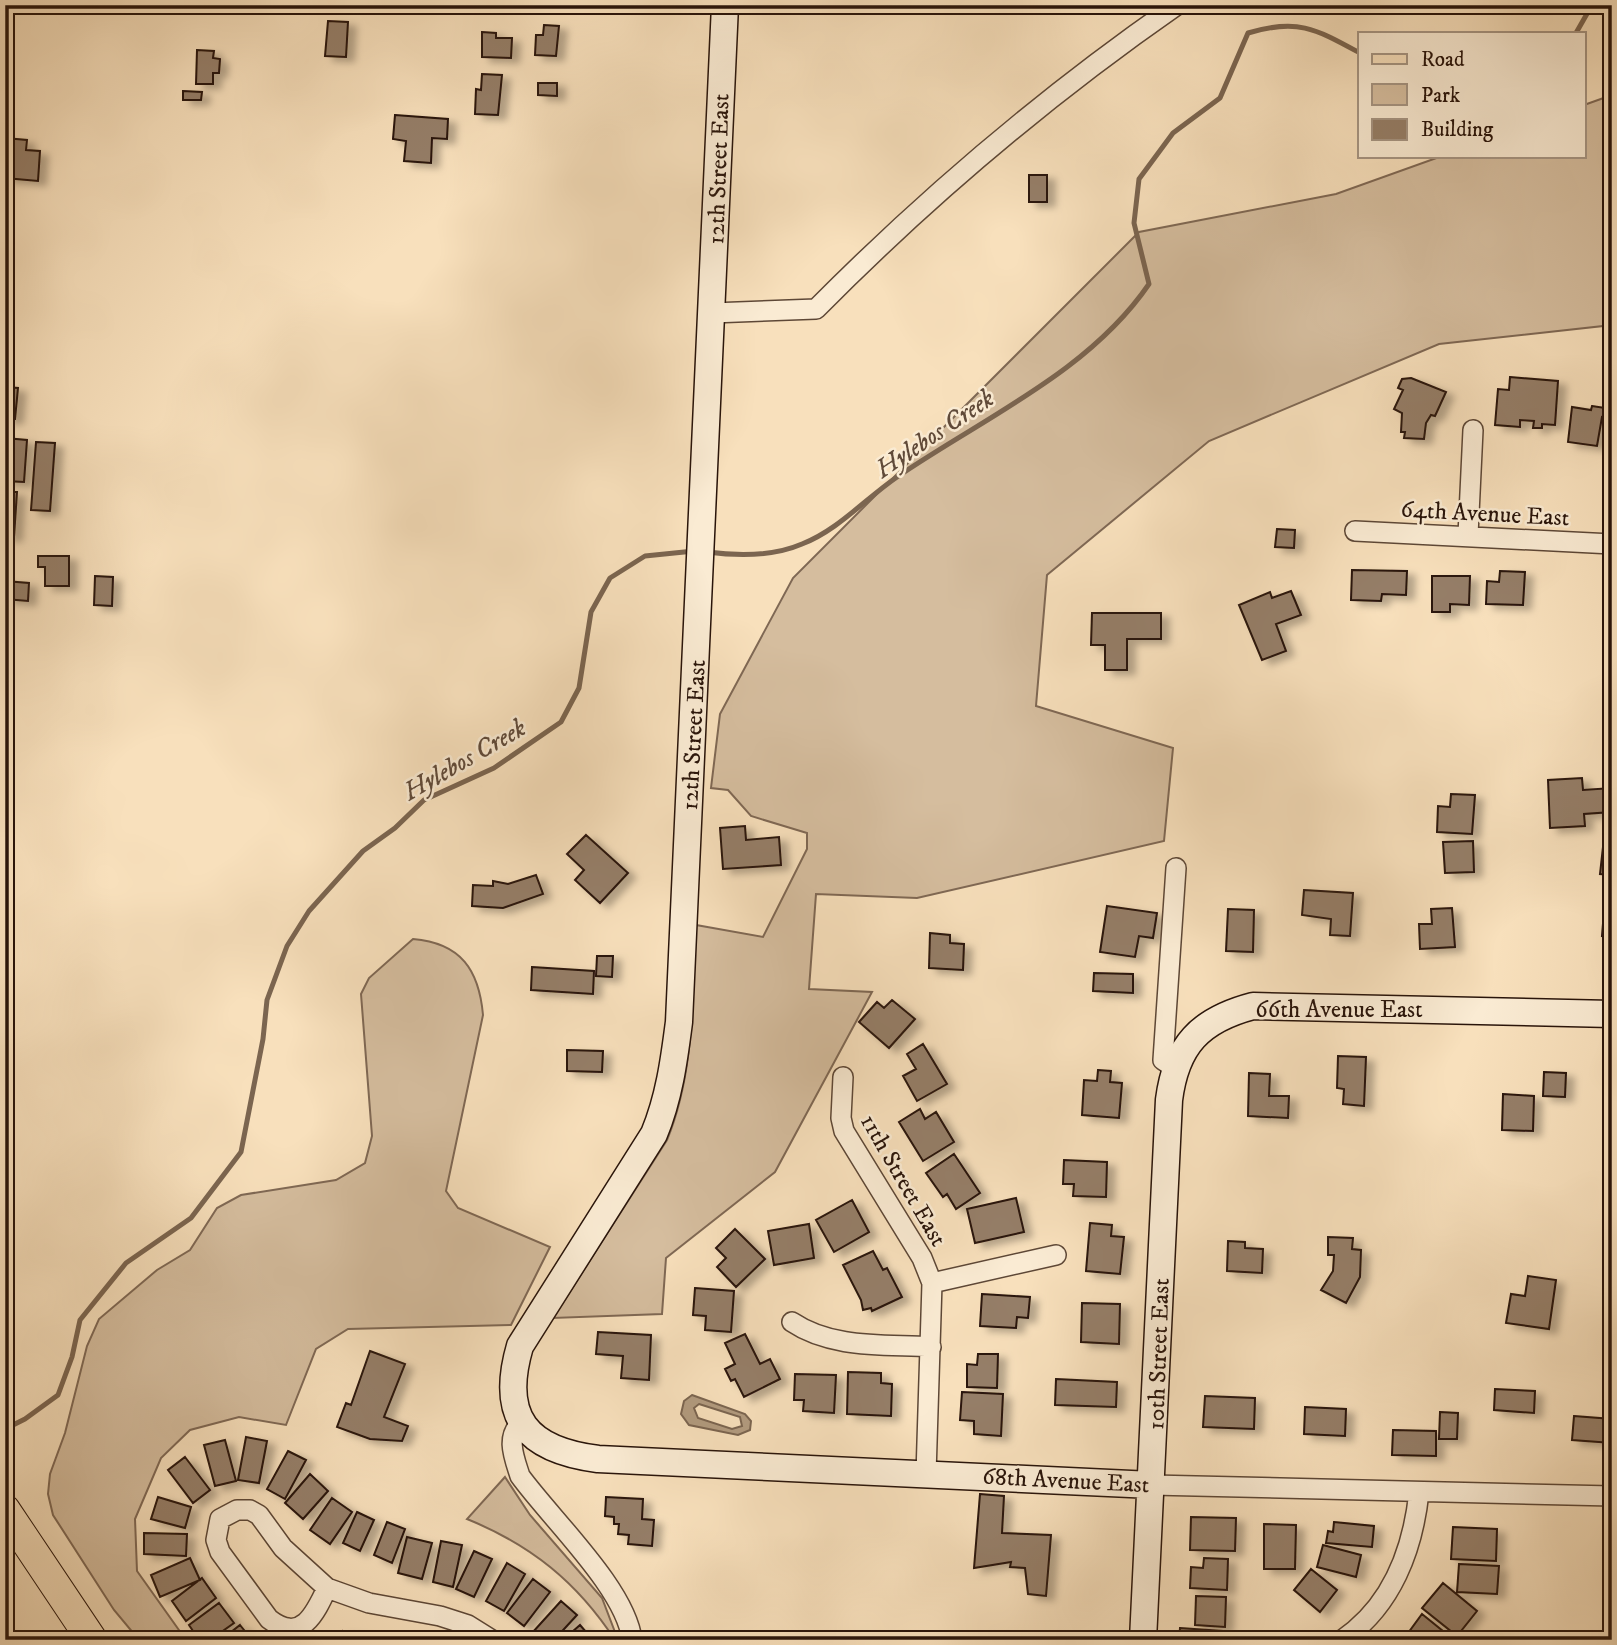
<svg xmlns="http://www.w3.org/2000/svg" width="1617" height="1645" viewBox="0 0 1617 1645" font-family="'IM FELL DW Pica',serif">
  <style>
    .green { fill: #d5bd9e; stroke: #7f6854; stroke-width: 2 }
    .water { fill: #b29b7f; stroke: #7b6550; stroke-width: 2; fill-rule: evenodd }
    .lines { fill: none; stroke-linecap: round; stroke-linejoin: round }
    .stream { stroke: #7b6550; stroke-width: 5 }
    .building { fill: #957e67; stroke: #29140a; stroke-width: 2; filter: url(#shadow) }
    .street-casing { stroke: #5d4736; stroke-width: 22 }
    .secondary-casing { stroke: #29140a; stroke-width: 29 }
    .primary-casing { stroke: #29140a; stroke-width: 32 }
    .street { stroke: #faebd3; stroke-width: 19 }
    .secondary { stroke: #faebd3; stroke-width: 26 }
    .primary { stroke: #f8e0bc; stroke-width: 30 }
    .labels { text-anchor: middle; stroke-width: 5; stroke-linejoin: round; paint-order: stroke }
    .street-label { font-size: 24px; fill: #29140a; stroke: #faebd3 }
    .water-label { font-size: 26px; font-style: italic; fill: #604a39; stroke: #faebd3 }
  </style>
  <defs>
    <filter id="shadow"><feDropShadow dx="8" dy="4.5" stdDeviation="3.5" flood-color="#0004"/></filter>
  </defs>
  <rect width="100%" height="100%" fill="#f8e0bc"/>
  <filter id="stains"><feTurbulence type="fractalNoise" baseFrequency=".00286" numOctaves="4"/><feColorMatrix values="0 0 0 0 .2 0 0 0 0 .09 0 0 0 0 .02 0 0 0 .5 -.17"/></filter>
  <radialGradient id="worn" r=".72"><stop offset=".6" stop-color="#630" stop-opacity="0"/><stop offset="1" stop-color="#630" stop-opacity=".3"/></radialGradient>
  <path class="green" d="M 1612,95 L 1612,325 L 1439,344 L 1209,441 L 1047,575 L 1036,706 L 1173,748 L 1164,841 L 917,898 L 816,894 L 809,989 L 872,992 L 775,1172 L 666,1258 L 662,1314 L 553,1318 L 667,1140 C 695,1072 692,997 696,925 L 763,937 L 807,849 L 807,833 L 751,816 L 728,790 L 711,788 L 720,714 L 793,578 L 1139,232 L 1336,194 L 1442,156 L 1584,156 L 1584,105 Z
    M 413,939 C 461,943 479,970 483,1015 L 446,1191 L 458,1208 L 550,1247 L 511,1325 L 348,1329 L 316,1349 L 286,1425 L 239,1417 L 190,1430 L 161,1458 L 135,1519 L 137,1571 L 186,1640 L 139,1640 L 114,1610 L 53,1515 L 48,1494 L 50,1474 L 65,1433 L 87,1346 L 99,1319 L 157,1270 L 190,1250 L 217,1208 L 241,1195 L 336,1180 L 365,1163 L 372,1136 L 361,994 L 369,978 Z
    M 505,1477 L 530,1515 L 602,1598 L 618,1640 L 615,1640 C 577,1582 531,1545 467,1519 Z"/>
  <path class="water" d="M 692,1395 L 745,1414 L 751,1421 L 750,1430 L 738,1435 L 689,1425 L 681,1414 L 684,1401 ZM 699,1404 L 740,1417 L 742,1426 L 732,1429 L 698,1418 L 694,1408 Z"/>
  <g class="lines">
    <path class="stream" d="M 1576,33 L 1592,5
      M 707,552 C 738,556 772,557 802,544 C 838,530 865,499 897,477 C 983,418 1089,372 1149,284 L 1134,223 L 1139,179 L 1173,133 L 1220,98 L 1248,33 C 1298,18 1316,29 1360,53
      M 5,1429 L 25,1419 L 58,1395 L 72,1357 L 80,1320 L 126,1263 L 191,1218 L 241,1152 L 263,1039 L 267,1000 L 287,946 L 309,911 L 363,851 L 395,828 L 424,800 L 494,768 L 561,722 L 579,688 L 591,612 L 610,578 L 645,556 L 694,551"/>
  </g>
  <path class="building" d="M 328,21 L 348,22 L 346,57 L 325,56 Z
    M 544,25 L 559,26 L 556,56 L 535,55 L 536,35 L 543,35 Z
    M 482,32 L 496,33 L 496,38 L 512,38 L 511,58 L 482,57 Z
    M 197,50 L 214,51 L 213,58 L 220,59 L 219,73 L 213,73 L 213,84 L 196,84 Z
    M 482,74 L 502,75 L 498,115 L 475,114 L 476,89 L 481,90 Z
    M 538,83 L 557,83 L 557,96 L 538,95 Z
    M 183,91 L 202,92 L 201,100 L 183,100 Z
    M 395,115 L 448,119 L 447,139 L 432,138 L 431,163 L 404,161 L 406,141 L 393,139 Z
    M 5,138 L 27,140 L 26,150 L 40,151 L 38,181 L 5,178 Z
    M 1029,175 L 1047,175 L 1047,202 L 1029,202 Z
    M 1510,377 L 1558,381 L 1555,425 L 1542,424 L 1542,428 L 1533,428 L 1534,421 L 1520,420 L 1520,427 L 1495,425 L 1498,389 L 1509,390 Z
    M 1411,378 L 1446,392 L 1435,416 L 1431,415 L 1426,423 L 1424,439 L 1404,438 L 1405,432 L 1401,432 L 1402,413 L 1394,409 L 1403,390 L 1398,388 L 1402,379 Z
    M 5,387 L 18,388 L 15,419 L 5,419 Z
    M 1592,406 L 1612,409 L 1612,419 L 1602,417 L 1597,446 L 1568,442 L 1572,407 L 1591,410 Z
    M 5,438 L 27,440 L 24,482 L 5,481 Z
    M 36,442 L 55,443 L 50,511 L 31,510 Z
    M 5,492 L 17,492 L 14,537 L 5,536 Z
    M 1277,529 L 1295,530 L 1294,548 L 1275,547 Z
    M 38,556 L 69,556 L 69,586 L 45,586 L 45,567 L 38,567 Z
    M 1352,570 L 1407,571 L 1406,595 L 1382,594 L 1381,601 L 1351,600 Z
    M 1500,571 L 1525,572 L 1523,605 L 1486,604 L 1487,581 L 1499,582 Z
    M 95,576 L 113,577 L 112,606 L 94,605 Z
    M 1432,576 L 1470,576 L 1469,605 L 1450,604 L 1450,612 L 1432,612 Z
    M 5,581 L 29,583 L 28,601 L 5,599 Z
    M 1291,591 L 1301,615 L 1276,624 L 1286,651 L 1262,660 L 1239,605 L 1270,592 L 1272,598 Z
    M 1610,605 L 1612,605 L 1612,662 L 1607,662 Z
    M 1092,613 L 1161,613 L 1161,639 L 1127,639 L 1127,670 L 1105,670 L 1105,645 L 1091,645 Z
    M 1582,778 L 1583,790 L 1612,788 L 1612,812 L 1584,814 L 1585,826 L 1550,828 L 1548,780 Z
    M 1451,794 L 1475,795 L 1472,834 L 1437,832 L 1438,806 L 1450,807 Z
    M 745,826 L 746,840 L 779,837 L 781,865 L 723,869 L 720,828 Z
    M 586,835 L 628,873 L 600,903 L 575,880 L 584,870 L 567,854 Z
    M 1604,838 L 1612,838 L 1612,875 L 1600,874 Z
    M 1473,841 L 1474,872 L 1445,873 L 1443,842 Z
    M 536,875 L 543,894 L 503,908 L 472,906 L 473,885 L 493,886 L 493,881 L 508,884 Z
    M 1304,890 L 1353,893 L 1350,936 L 1330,935 L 1331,919 L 1302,915 Z
    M 1107,906 L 1157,913 L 1153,938 L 1139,936 L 1135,957 L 1100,952 Z
    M 1452,908 L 1455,947 L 1420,949 L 1419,924 L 1432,924 L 1431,909 Z
    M 1228,909 L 1254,910 L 1253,952 L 1226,951 Z
    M 1604,911 L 1612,912 L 1612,937 L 1602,936 Z
    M 930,933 L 950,935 L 950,943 L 964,944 L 963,970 L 929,968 Z
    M 597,956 L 613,956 L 612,977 L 596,976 Z
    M 532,967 L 594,971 L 593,994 L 531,990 Z
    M 1094,973 L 1133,974 L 1133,993 L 1093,991 Z
    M 892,1000 L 915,1019 L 889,1048 L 859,1022 L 877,1002 L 884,1008 Z
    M 923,1044 L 947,1084 L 917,1101 L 903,1076 L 916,1069 L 907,1054 Z
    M 567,1050 L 603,1051 L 602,1072 L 567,1071 Z
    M 1338,1056 L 1366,1057 L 1364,1106 L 1343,1104 L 1344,1089 L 1337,1088 Z
    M 1606,1064 L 1612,1064 L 1612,1091 L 1604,1090 Z
    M 1098,1070 L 1111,1071 L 1110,1082 L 1122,1083 L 1119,1118 L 1082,1115 L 1084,1080 L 1097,1081 Z
    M 1544,1072 L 1566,1073 L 1565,1097 L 1543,1096 Z
    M 1249,1073 L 1270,1074 L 1269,1096 L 1289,1096 L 1288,1118 L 1248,1116 Z
    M 1503,1094 L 1534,1096 L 1533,1131 L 1502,1130 Z
    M 920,1109 L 925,1119 L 936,1112 L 954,1142 L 923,1161 L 899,1122 Z
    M 954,1154 L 980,1193 L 956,1209 L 947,1194 L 943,1197 L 926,1173 Z
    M 1064,1160 L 1107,1162 L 1106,1197 L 1073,1196 L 1074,1184 L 1063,1184 Z
    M 1016,1198 L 1024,1232 L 975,1243 L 967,1209 Z
    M 852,1200 L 869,1232 L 834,1252 L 816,1220 Z
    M 1090,1223 L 1112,1225 L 1111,1236 L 1124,1237 L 1120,1274 L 1086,1271 Z
    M 809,1224 L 814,1258 L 774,1265 L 768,1231 Z
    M 735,1229 L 765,1259 L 736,1287 L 717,1267 L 726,1258 L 716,1248 Z
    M 1328,1237 L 1353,1238 L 1352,1249 L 1361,1250 L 1360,1277 L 1346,1303 L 1321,1290 L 1333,1271 L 1334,1255 L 1328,1255 Z
    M 1228,1241 L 1245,1242 L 1245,1248 L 1263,1249 L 1262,1273 L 1227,1271 Z
    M 873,1251 L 883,1270 L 887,1268 L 902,1297 L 872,1311 L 871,1308 L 863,1310 L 861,1300 L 843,1265 Z
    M 1528,1276 L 1556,1280 L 1549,1329 L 1506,1323 L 1511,1294 L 1525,1296 Z
    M 695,1288 L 734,1291 L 731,1332 L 705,1330 L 706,1316 L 693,1315 Z
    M 1606,1290 L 1612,1290 L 1612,1319 L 1604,1319 Z
    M 982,1294 L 1030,1297 L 1028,1318 L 1017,1317 L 1016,1328 L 980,1326 Z
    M 1082,1303 L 1120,1304 L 1119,1344 L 1081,1342 Z
    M 598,1332 L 651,1335 L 649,1380 L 621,1378 L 623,1356 L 596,1354 Z
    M 745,1334 L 760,1364 L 770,1359 L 780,1379 L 744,1397 L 735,1379 L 731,1381 L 725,1369 L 735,1364 L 725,1343 Z
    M 370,1351 L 405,1364 L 384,1417 L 408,1426 L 402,1441 L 370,1439 L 337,1427 L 346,1403 L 351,1405 Z
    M 978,1354 L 998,1354 L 997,1388 L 967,1387 L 967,1364 L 977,1365 Z
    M 848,1372 L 881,1373 L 881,1383 L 892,1384 L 891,1416 L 847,1414 Z
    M 795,1374 L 836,1375 L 834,1413 L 803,1411 L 804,1400 L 794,1400 Z
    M 1056,1379 L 1117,1382 L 1116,1407 L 1055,1405 Z
    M 1495,1389 L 1535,1391 L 1534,1413 L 1494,1410 Z
    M 962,1392 L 1003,1394 L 1001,1436 L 974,1434 L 974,1421 L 960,1420 Z
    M 1205,1396 L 1255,1398 L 1254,1429 L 1203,1427 Z
    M 1305,1407 L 1346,1409 L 1345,1436 L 1304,1434 Z
    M 1440,1412 L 1458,1413 L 1457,1439 L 1439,1439 Z
    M 1574,1416 L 1612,1419 L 1612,1443 L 1572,1440 Z
    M 1393,1430 L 1436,1431 L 1436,1456 L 1392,1455 Z
    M 246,1437 L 267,1441 L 259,1483 L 238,1480 Z
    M 225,1440 L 236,1481 L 215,1486 L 204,1445 Z
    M 288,1451 L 306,1460 L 285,1499 L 267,1489 Z
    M 185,1457 L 210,1490 L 193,1503 L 168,1470 Z
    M 310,1474 L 328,1491 L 303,1519 L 285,1503 Z
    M 980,1494 L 1004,1496 L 1002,1533 L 1051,1535 L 1046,1596 L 1028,1594 L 1025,1568 L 1010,1567 L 1011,1562 L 974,1568 Z
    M 158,1497 L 191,1507 L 185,1528 L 151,1519 Z
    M 606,1497 L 643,1499 L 642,1519 L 654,1520 L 652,1546 L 628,1544 L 629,1535 L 618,1534 L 619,1524 L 614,1524 L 614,1517 L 605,1516 Z
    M 332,1498 L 352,1512 L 330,1544 L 310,1530 Z
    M 357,1512 L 374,1520 L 360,1551 L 343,1543 Z
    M 1191,1517 L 1236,1518 L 1235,1551 L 1190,1550 Z
    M 387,1522 L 405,1529 L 392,1563 L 374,1555 Z
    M 1334,1522 L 1374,1526 L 1372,1547 L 1326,1543 L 1328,1531 L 1333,1532 Z
    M 1264,1524 L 1296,1525 L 1295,1569 L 1264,1569 Z
    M 1453,1527 L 1497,1529 L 1496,1561 L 1451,1559 Z
    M 144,1533 L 187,1534 L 186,1556 L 144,1554 Z
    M 407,1537 L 432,1543 L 422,1579 L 398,1573 Z
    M 441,1541 L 462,1545 L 453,1587 L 433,1582 Z
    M 1323,1545 L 1361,1555 L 1356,1577 L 1317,1567 Z
    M 474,1551 L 492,1559 L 474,1597 L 456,1589 Z
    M 190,1558 L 200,1580 L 160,1597 L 151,1575 Z
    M 1204,1558 L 1228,1559 L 1227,1590 L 1190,1588 L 1191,1567 L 1203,1568 Z
    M 507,1563 L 525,1574 L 504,1611 L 486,1601 Z
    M 1459,1564 L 1499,1566 L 1497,1594 L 1457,1592 Z
    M 1311,1569 L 1337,1590 L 1320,1612 L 1294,1590 Z
    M 202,1578 L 216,1598 L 186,1621 L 172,1601 Z
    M 533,1579 L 550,1592 L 524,1626 L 507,1613 Z
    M 1443,1583 L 1477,1611 L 1457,1636 L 1422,1608 Z
    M 1196,1596 L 1226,1597 L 1225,1627 L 1195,1625 Z
    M 561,1601 L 577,1615 L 554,1640 L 539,1640 L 532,1633 Z
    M 219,1603 L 234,1623 L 210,1640 L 199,1640 L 189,1625 Z
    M 1422,1614 L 1454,1640 L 1403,1640 Z
    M 240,1625 L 252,1640 L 221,1640 Z
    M 580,1625 L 593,1640 L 563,1640 Z
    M 1180,1628 L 1222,1631 L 1221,1640 L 1179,1640 Z
    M 343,1631 L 364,1634 L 363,1640 L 342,1640 Z"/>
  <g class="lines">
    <defs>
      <path id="street" d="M 712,313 L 816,309 C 927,197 1046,96 1177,5
        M 1355,531 L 1612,544
        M 1468,535 L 1473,430
        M 1175,1068 L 1163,1060 L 1176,868
        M 843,1077 L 841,1118 L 844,1131 L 922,1258 L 932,1283 L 926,1474
        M 932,1283 L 1056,1255
        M 792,1322 C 832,1349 885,1344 931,1347
        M 522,1422 C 505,1437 514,1457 520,1476 C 552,1520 626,1589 632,1640
        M 1152,1485 L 1612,1496
        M 327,1588 C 315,1614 301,1644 269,1619 L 220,1552 L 216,1540 L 220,1519 L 237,1510 L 250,1510 L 259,1515 L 283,1548 L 327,1588 L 369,1603 L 440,1616 L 468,1625 L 492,1640
        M 1342,1640 C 1392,1606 1413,1549 1419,1492"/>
      <path id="secondary" d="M 725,5 L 679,1022 C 674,1061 669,1098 654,1134 L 520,1346 C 499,1418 527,1450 598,1459 L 1152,1485
        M 1143,1640 L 1169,1100 C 1176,1045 1200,1020 1253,1006 L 1612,1014"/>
      <path id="primary" d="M 5,1510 L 92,1640"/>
    </defs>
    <use href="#street" class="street-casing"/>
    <use href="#secondary" class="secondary-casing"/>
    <use href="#primary" class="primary-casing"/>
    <use href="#street" class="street"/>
    <use href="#secondary" class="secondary"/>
    <use href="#primary" class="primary"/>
  </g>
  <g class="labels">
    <g class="street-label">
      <text transform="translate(718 169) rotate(-88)" y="8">12th Street East</text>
      <text transform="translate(1485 513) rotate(3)" y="8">64th Avenue East</text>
      <text transform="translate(693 735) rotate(-87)" y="8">12th Street East</text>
      <text x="1339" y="1017">66th Avenue East</text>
      <text transform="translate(904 1180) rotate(60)" y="8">11th Street East</text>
      <text transform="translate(1158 1354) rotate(-88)" y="8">10th Street East</text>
      <text transform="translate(1066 1480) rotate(3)" y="8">68th Avenue East</text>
    </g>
    <g class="water-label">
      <text transform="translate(934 433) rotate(-34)" y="9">Hylebos Creek</text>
      <text transform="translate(464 759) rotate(-30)" y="9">Hylebos Creek</text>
    </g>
  </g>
  <rect width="1617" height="1645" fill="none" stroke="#f8e0bc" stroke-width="28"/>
  <rect x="7" y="7" width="1603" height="1631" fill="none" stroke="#29140a" stroke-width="3.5"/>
  <rect x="14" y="14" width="1589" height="1617" fill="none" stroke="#29140a" stroke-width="2"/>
  <rect x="1358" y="32" width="228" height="126" fill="#faebd3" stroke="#a69583" stroke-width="2"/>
  <rect x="1372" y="54" width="35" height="10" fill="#f8e0bc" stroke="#a69583" stroke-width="2"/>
  <text x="1421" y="66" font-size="21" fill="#29140a">Road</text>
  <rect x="1372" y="84" width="35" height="21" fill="#d5bd9e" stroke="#a69583" stroke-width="2"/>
  <text x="1421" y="102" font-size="21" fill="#29140a">Park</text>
  <rect x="1372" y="119" width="35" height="21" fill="#957e67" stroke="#a69583" stroke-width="2"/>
  <text x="1421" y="136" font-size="21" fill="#29140a">Building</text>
  <rect width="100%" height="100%" filter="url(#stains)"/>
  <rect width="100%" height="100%" fill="url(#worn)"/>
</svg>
